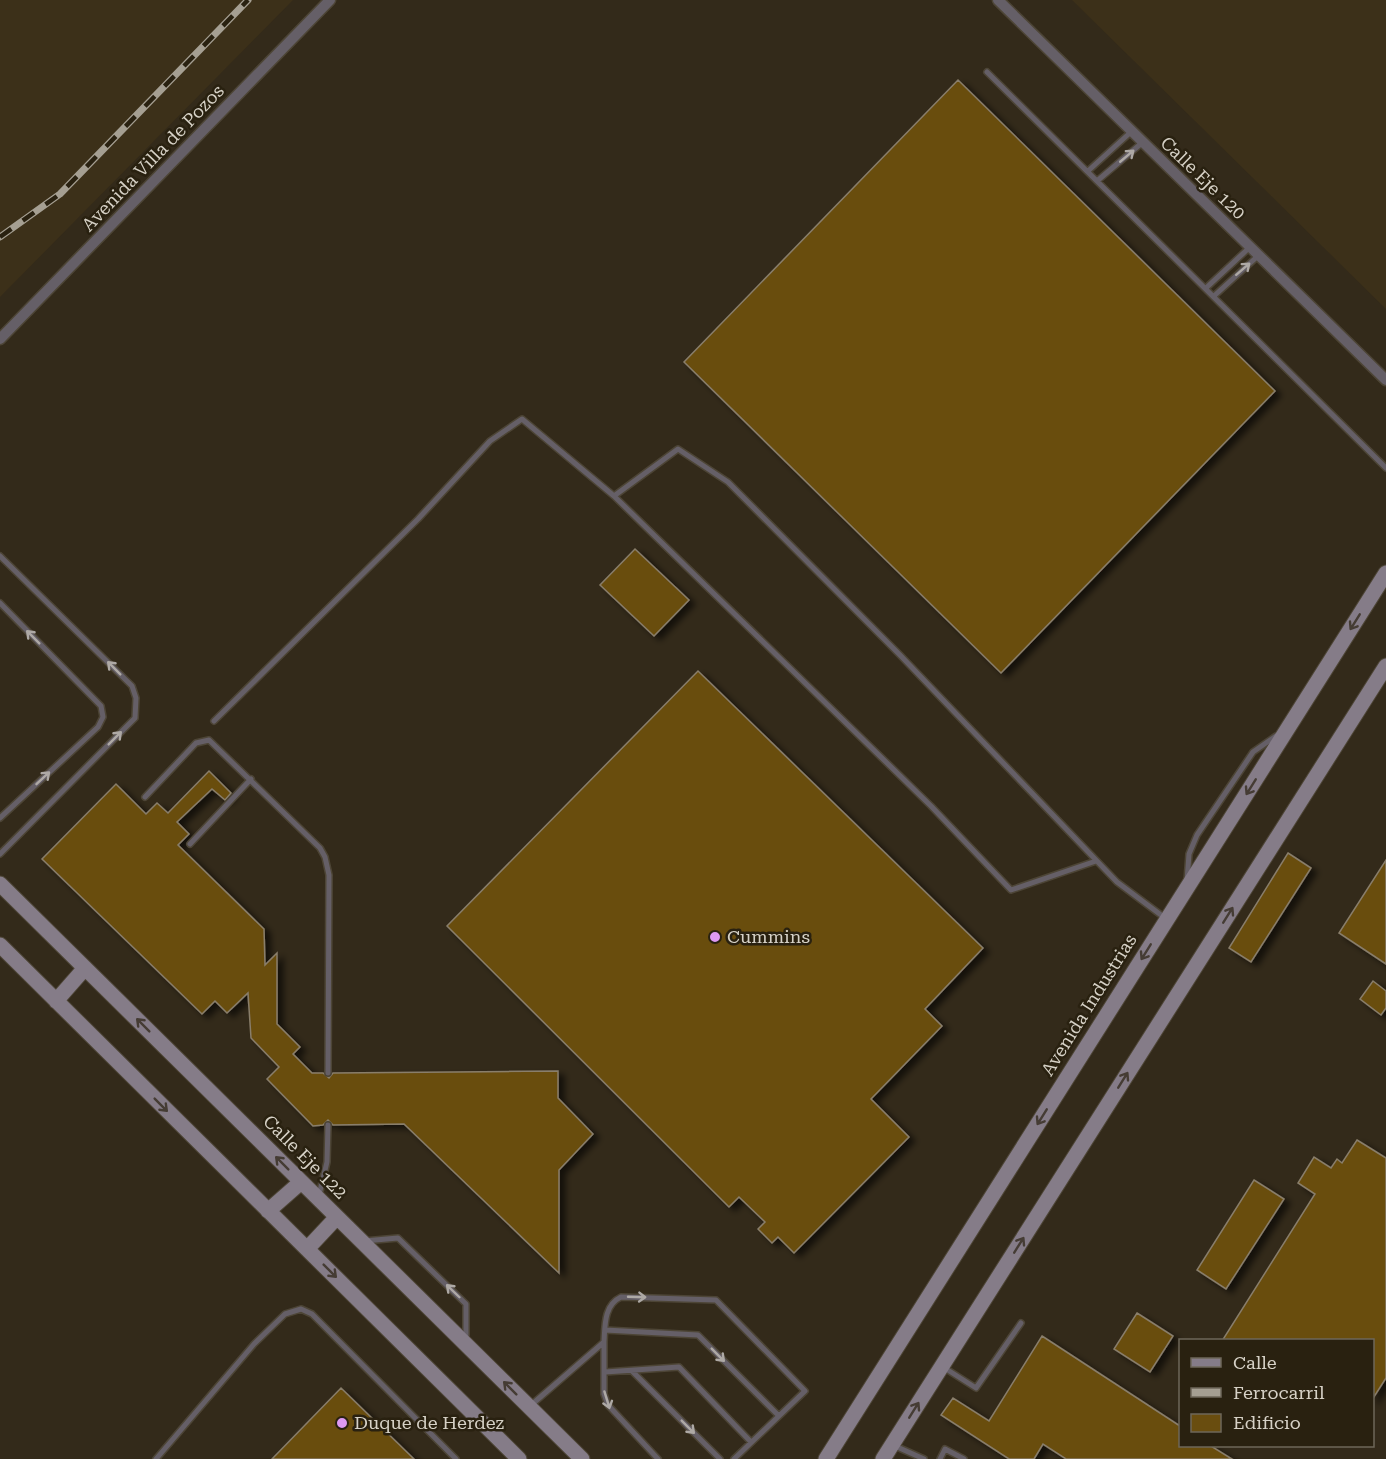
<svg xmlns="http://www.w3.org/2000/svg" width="1386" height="1459" viewBox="0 0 1386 1459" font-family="'Roboto Serif',serif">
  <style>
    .built { fill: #3c3019 }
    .building { fill: #694d0f; stroke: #897e6b; stroke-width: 1.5; filter: url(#shadow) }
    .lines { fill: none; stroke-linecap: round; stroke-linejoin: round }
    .lane-casing { stroke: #4d4536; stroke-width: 8 }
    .street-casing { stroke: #4d4536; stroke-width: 13 }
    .secondary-casing { stroke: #4d4536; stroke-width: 17 }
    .lane { stroke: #655f67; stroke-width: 5 }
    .street { stroke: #655f67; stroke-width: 10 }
    .secondary { stroke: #857c88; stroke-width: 15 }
    .rail-casing { stroke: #a59f92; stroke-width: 7 }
    .rail { stroke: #292110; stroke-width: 4.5; stroke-dasharray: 14; stroke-linecap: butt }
    .oneway { stroke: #aea9a5 }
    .oneway2 { stroke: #453c34 }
    .poi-dot { fill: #dd99f3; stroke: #292110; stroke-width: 2 }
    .labels { text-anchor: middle; stroke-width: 5; stroke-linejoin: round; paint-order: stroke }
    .street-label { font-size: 18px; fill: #d6d1c6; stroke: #292110 }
    .poi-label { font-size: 18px; fill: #d6d1c6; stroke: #292110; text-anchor: start }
  </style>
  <defs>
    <filter id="shadow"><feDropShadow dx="6" dy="4" stdDeviation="3" flood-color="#0009"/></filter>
  </defs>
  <rect width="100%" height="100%" fill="#332a1a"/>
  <path class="built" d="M 0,0 L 293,0 L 0,297 Z
    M 1072,0 L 1386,0 L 1386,309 Z"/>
  <path class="building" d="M 958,80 L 1275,391 L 1001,673 L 684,362 Z
    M 635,549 L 689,600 L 654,636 L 600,585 Z
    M 698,671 L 983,948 L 925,1009 L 942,1026 L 871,1099 L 909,1137 L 794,1253 L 778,1237 L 772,1243 L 758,1229 L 765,1222 L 739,1197 L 729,1207 L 447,926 Z
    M 209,771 L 231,793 L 225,800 L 212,789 L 177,822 L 189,834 L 178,845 L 264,929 L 265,965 L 277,953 L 277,1024 L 300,1047 L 293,1054 L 312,1073 L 323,1073 L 329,1078 L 333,1073 L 558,1071 L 558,1098 L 593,1134 L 559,1170 L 559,1273 L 404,1124 L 333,1125 L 328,1120 L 323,1125 L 313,1126 L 267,1079 L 279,1067 L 251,1038 L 248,993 L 227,1013 L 215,1001 L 202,1014 L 42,859 L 116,784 L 146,814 L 157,803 L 168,813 Z
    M 1288,853 L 1311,868 L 1251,962 L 1229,948 Z
    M 1386,860 L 1386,964 L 1339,933 Z
    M 1373,981 L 1386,991 L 1386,1008 L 1381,1015 L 1360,999 Z
    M 1357,1140 L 1386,1158 L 1386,1378 L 1372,1400 L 1372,1341 L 1222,1341 L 1315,1194 L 1298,1183 L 1314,1157 L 1331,1168 L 1337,1159 L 1342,1163 Z
    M 1254,1180 L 1284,1199 L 1226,1289 L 1197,1270 Z
    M 1137,1313 L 1173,1336 L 1150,1372 L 1114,1349 Z
    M 1042,1336 L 1180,1426 L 1180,1446 L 1211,1446 L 1232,1459 L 1066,1459 L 1043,1444 L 1034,1459 L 1009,1459 L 941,1415 L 953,1398 L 989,1421 Z
    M 341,1388 L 414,1459 L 272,1459 Z"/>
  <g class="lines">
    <defs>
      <path id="lane" d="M 987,72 L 1386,468
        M 1088,171 L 1132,131
        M 1097,181 L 1143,142
        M 1206,288 L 1250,247
        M 1214,296 L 1259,255
        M 614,496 L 678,449 L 728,482 L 900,655 L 1117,882 L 1165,918
        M 0,556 L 132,686 L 136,698 L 135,718 L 0,854
        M 0,603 L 101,706 L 103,717 L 98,727 L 0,818
        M 214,721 L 418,519 L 490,441 L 522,419 L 614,496 L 931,806 L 1011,890 L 1096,861
        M 145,797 L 196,743 L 209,740 L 320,848 L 325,857 L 329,875 L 328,1073
        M 190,844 L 251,779
        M 1187,881 L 1189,854 L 1197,835 L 1253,752 L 1276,736
        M 319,1195 L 327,1162 L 328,1125
        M 364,1241 L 398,1238 L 466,1304 L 466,1340
        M 605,1330 L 698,1335 L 779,1416
        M 604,1342 L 604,1394 L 608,1405 L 658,1459
        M 943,1367 L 976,1388 L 1021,1323
        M 632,1371 L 720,1459
        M 605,1372 L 679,1367 L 751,1442
        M 530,1406 L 604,1342 C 605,1325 604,1305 621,1297 L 716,1300 L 805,1391 L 734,1459
        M 895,1446 L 924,1459
        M 156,1459 L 254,1344 L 285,1314 L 301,1309 L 312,1314 L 456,1459
        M 940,1459 L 945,1449 L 964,1459"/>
      <path id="street" d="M 998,0 L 1386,380
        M 0,339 L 330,0"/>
      <path id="secondary" d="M 0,884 L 582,1459
        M 0,945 L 519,1459
        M 56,1001 L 85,968
        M 268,1211 L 301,1182
        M 307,1249 L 337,1217
        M 826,1459 L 1386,573
        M 883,1459 L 1386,666"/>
    </defs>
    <use href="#lane" class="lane-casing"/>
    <use href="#street" class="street-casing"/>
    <use href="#secondary" class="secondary-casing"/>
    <use href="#lane" class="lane"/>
    <use href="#street" class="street"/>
    <use href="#secondary" class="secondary"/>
    <defs>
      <path id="rail" d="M 0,237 L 60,194 L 248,0"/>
    </defs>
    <use href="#rail" class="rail-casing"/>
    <use href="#rail" class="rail"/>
  </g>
  <defs><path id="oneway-shaft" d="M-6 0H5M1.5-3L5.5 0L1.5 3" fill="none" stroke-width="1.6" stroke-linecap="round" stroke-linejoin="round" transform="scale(1.5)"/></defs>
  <g class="oneway">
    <use href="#oneway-shaft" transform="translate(1127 156) rotate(-40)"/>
    <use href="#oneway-shaft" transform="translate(1243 269) rotate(-41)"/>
    <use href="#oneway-shaft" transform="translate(33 637) rotate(-135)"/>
    <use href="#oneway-shaft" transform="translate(114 668) rotate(-135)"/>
    <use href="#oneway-shaft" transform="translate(115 738) rotate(-45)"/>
    <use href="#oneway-shaft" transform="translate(43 778) rotate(-43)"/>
    <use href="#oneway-shaft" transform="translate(453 1291) rotate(-136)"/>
    <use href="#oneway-shaft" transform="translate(637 1297) rotate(2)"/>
    <use href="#oneway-shaft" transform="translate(718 1355) rotate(45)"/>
    <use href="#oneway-shaft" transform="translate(607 1400) rotate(73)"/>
    <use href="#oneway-shaft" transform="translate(688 1427) rotate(45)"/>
  </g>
  <g class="oneway2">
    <use href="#oneway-shaft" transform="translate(1355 622) rotate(122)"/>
    <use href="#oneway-shaft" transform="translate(1251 787) rotate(122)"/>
    <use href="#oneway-shaft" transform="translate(1228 915) rotate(-58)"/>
    <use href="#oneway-shaft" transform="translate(1146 952) rotate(122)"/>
    <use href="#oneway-shaft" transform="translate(143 1025) rotate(-135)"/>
    <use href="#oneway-shaft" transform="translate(1123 1080) rotate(-58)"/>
    <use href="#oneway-shaft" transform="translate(161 1105) rotate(45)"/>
    <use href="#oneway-shaft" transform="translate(1042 1117) rotate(122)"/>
    <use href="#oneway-shaft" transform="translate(282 1163) rotate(-135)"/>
    <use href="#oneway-shaft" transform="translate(1019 1245) rotate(-58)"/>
    <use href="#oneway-shaft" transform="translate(330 1271) rotate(45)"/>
    <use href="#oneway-shaft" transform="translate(510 1388) rotate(-135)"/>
    <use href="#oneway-shaft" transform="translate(914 1410) rotate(-58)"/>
  </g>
  <g class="poi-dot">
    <circle cx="715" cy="937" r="6"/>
    <circle cx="342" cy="1423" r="6"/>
  </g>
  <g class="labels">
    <g class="street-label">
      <text transform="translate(153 158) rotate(-46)" y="6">Avenida Villa de Pozos</text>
      <text transform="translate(1203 178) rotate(44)" y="6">Calle Eje 120</text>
      <text transform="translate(1089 1005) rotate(-58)" y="6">Avenida Industrias</text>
      <text transform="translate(305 1157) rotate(45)" y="6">Calle Eje 122</text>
    </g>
    <g class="poi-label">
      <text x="727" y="943">Cummins</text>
      <text x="354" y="1429">Duque de Herdez</text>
    </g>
  </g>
  <rect x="1179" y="1339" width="195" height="108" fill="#292110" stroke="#6e6759" stroke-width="1.5"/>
  <rect x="1191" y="1358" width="30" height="9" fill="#857c88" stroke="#6e6759" stroke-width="1.5"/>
  <text x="1233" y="1369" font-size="18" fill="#d6d1c6">Calle</text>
  <rect x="1191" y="1388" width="30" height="9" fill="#a59f92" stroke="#6e6759" stroke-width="1.5"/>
  <text x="1233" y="1399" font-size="18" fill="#d6d1c6">Ferrocarril</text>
  <rect x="1191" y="1414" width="30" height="18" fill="#694d0f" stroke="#6e6759" stroke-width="1.5"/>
  <text x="1233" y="1429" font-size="18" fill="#d6d1c6">Edificio</text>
</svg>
